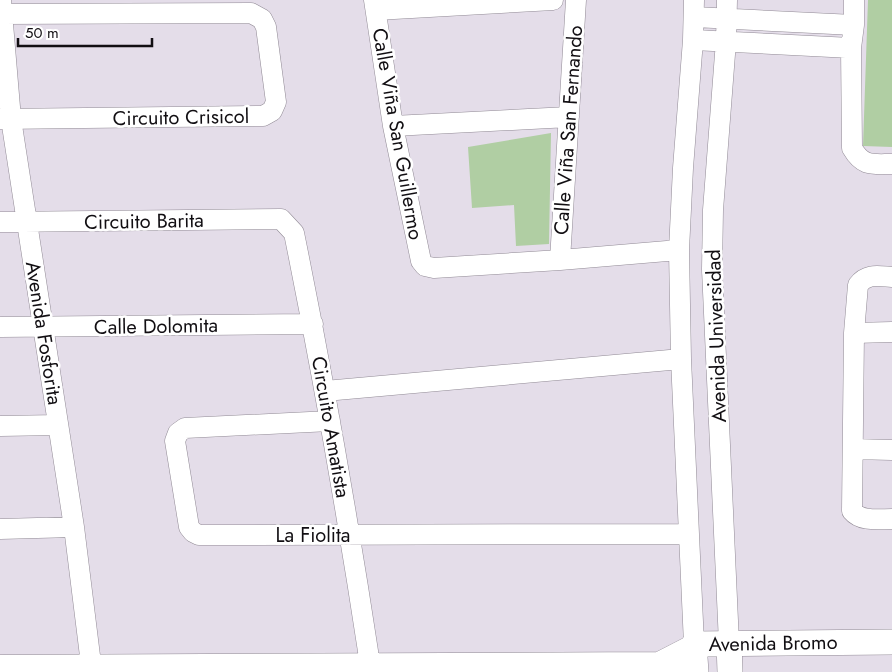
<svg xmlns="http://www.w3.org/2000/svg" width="892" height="672" viewBox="0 0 892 672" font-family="Jost,sans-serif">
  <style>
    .green { fill: #b0cea3 }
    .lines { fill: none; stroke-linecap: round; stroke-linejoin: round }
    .minor-casing { stroke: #918a95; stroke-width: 21 }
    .major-casing { stroke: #918a95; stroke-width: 26 }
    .minor { stroke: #fff; stroke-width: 20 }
    .major { stroke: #fff; stroke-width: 25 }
    .labels { text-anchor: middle; stroke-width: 5; stroke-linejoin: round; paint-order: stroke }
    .street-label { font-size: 20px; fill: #110e12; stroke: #fff }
  </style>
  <rect width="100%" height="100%" fill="#e4dde9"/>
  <path class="green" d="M 868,0 L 892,0 L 892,147 L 863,146 Z
    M 551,133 L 549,244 L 516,246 L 514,205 L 472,208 L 468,147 Z"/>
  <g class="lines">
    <defs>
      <path id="minor" d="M 1,0 L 11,119 L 74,527 L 92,672
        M 374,0 L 393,126 L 421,261 L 425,266 L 434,268 L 560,260 L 679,250
        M 727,0 L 726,41 L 713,210 L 712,269 L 729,643
        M 854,0 L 854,25 L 851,48 L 852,148 C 863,167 872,164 892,164
        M 376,10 L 553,0
        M 0,14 L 251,13 L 262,19 L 266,27 L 276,102 L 272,111 L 263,116 L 0,119
        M 694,17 L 854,25
        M 693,40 L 851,48
        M 393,126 L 569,117
        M 0,222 L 281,219 L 294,233 C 323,376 348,519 370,664
        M 560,260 L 576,0
        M 892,277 C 878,276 867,273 858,285 L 854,333 L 852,511 C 861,522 879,519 892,519
        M 0,327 L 313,324
        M 854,333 L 892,332
        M 325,391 L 681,359
        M 330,421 L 185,428 L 178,433 L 175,441 L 189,527 L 193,532 L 199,535 L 689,534
        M 0,426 L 58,425
        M 853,449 L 892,450
        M 0,529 L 74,527
        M 659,662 L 694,644 L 681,359 L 679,250 L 683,168 L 693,40 L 694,0
        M 0,665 L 659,662 L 690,672"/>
      <path id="major" d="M 729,643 L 730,672
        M 696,672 L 694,644 L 892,642"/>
    </defs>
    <use href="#minor" class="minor-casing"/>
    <use href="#major" class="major-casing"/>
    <use href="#minor" class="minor"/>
    <use href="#major" class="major"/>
  </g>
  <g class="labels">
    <g class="street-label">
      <text transform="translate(181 117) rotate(-1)" y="7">Circuito Crisicol</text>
      <text transform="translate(568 130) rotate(-86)" y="7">Calle Viña San Fernando</text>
      <text transform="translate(398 134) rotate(80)" y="7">Calle Viña San Guillermo</text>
      <text transform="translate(144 221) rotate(-1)" y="7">Circuito Barita</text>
      <text transform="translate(156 326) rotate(-1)" y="7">Calle Dolomita</text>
      <text transform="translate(44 333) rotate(81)" y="7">Avenida Fosforita</text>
      <text transform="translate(716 336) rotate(-92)" y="7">Avenida Universidad</text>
      <text transform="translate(331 427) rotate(80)" y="7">Circuito Amatista</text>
      <text x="313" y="542">La Fiolita</text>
      <text transform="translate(773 643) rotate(-1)" y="7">Avenida Bromo</text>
    </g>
  </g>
  <path d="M18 38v8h134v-8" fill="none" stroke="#110e12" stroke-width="2.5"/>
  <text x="25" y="38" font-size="15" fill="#110e12" stroke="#ffffff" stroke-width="4" paint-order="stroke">50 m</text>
</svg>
